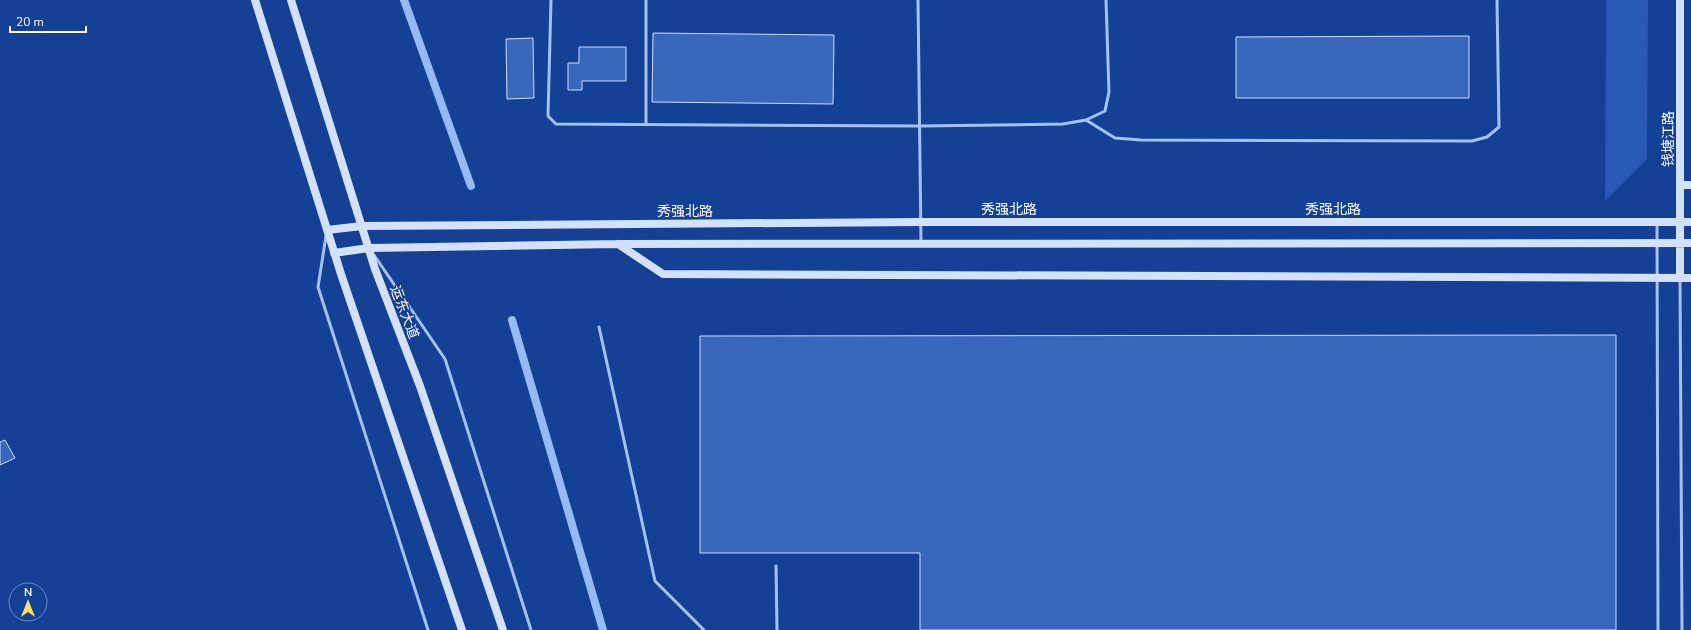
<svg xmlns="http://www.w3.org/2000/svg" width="1691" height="630" viewBox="0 0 1691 630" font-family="'Nunito Sans','Noto Sans SC',sans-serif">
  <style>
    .green { fill: #2759b5 }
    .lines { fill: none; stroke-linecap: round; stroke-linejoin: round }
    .stream { stroke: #96baf5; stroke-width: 8 }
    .building { fill: #3867bc; stroke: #ccdefd }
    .lane { stroke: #a4c1f2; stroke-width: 3 }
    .secondary { stroke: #d3e1fc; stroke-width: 8 }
    .labels { text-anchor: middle; stroke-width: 3; stroke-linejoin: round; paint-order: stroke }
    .street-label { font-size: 14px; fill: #fff; stroke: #144196 }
  </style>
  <rect width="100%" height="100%" fill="#144196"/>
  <path class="green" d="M 1606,0 L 1648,0 L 1647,159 L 1605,201 Z"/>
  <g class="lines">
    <path class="stream" d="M 404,0 L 471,186
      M 512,320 L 603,630"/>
  </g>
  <path class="building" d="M 653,33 L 834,35 L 833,104 L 652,102 Z
    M 1469,36 L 1469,98 L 1236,98 L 1236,37 Z
    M 533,38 L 534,98 L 507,99 L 506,39 Z
    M 579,47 L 626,47 L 626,81 L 582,81 L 582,90 L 568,90 L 568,63 L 579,63 Z
    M 1616,335 L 1616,630 L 920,630 L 920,553 L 700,553 L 700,336 Z
    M 5,440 L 15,458 L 0,465 L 0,442 Z"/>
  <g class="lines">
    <path class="lane" d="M 551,0 L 548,116 L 556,124 L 920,126 L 1063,124 L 1086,120 L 1105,111 L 1109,92 L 1106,0
      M 918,0 L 921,242
      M 1086,120 L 1115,138 L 1141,140 L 1472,141 L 1487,137 L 1499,127 L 1497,0
      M 646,125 L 646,0
      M 1657,224 L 1658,630
      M 326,236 L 318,287 L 428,630
      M 374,255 L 445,359 L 531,630
      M 1680,278 L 1682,630
      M 599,327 L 655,581 L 704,630
      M 776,566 L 777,630"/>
    <path class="secondary" d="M 255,0 L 341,274 L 462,630
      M 291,0 L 375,269 L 420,386 L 503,630
      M 1680,0 L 1680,278
      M 1681,185 L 1691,185
      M 327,230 L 362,226 L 921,222 L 1691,222
      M 618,244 L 663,274 L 1691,278
      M 334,253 L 369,248 L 617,244 L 1691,243"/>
  </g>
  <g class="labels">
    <g class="street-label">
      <text transform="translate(1668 139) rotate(-90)" y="5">钱塘江路</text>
      <text x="1009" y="214">秀强北路</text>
      <text x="1333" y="214">秀强北路</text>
      <text x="685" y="216">秀强北路</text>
      <text transform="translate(405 312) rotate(69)" y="5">运东大道</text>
    </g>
  </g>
  <g transform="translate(28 602)"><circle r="19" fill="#144196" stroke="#728dc0"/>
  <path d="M0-3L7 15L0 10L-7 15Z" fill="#ffe066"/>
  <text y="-6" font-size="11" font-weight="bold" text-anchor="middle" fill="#ffffff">N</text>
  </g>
  <path d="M10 26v6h76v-6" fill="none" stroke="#ffffff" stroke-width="2"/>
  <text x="16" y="26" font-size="12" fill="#ffffff" stroke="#144196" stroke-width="3" paint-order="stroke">20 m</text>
</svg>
